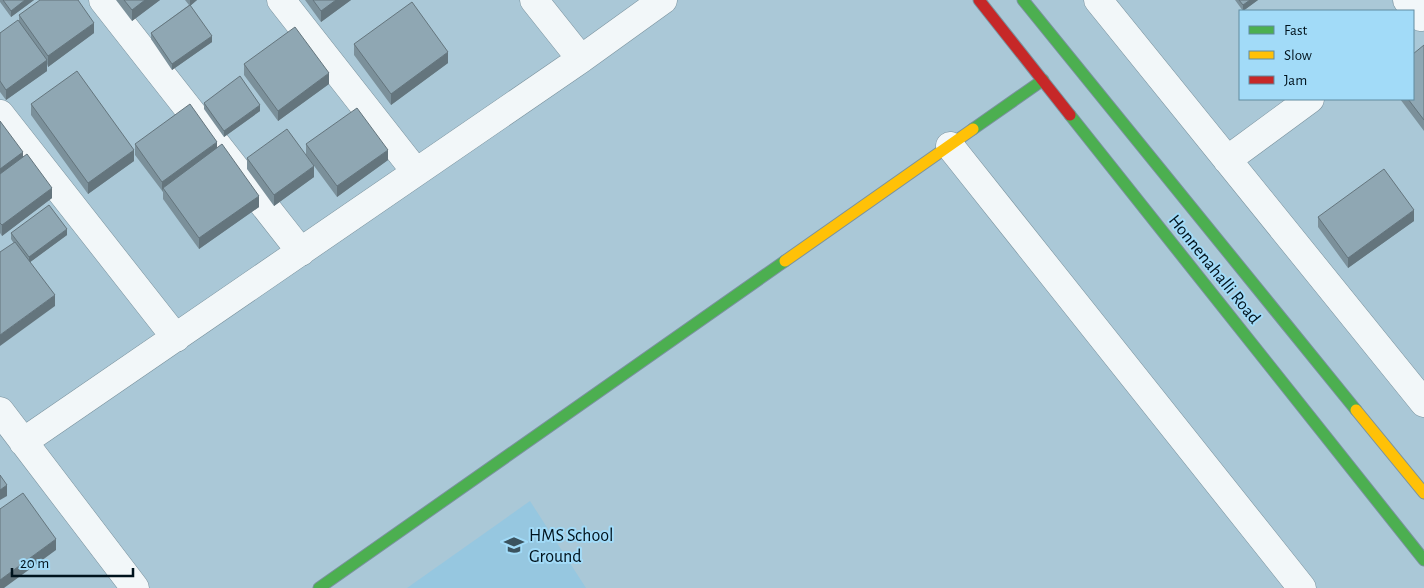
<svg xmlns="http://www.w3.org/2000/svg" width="1424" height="588" viewBox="0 0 1424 588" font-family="'Alegreya Sans',sans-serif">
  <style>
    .built { fill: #96c7e0 }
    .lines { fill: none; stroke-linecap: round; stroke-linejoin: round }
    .street-casing { stroke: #7a929e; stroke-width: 29 }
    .fast-casing { stroke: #7a929e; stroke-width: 13 }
    .slow-casing { stroke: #7a929e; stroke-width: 13 }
    .jam-casing { stroke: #7a929e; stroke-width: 13 }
    .street { stroke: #f2f7f9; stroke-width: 28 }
    .fast { stroke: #4caf50; stroke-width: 11 }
    .slow { stroke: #ffc107; stroke-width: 11 }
    .jam { stroke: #c62828; stroke-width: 11 }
    .wall { fill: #7b909a }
    .shaded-wall { fill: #64757d }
    .building { fill: #8fa7b3; stroke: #64757d }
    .labels { text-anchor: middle; stroke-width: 4; stroke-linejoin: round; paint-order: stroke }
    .street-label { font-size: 18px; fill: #00131d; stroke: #a2dbf8 }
    .poi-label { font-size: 18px; fill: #00131d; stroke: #a2dbf8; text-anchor: start }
  </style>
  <rect width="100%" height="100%" fill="#aac8d7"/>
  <path class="built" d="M 530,501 L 586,588 L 407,588 Z"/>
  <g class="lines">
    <defs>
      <path id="street" d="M 103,0 L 301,252
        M 281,0 L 416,172
        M 534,0 L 581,59
        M 1098,0 L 1424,403
        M 1407,0 L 1421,17
        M 0,114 L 176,338
        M 950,146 L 1302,588
        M 1227,160 L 1310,99
        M 0,411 L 135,588
        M 23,442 L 581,59 L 663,0"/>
      <path id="fast" d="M 1023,0 L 1356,410
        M 1070,115 L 1424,560
        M 973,129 L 1043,80
        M 319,588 L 785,261"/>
      <path id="slow" d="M 785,261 L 973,129
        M 1356,410 L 1424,493"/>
      <path id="jam" d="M 979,0 L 1070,115"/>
    </defs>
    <use href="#street" class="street-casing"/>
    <use href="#fast" class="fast-casing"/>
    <use href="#slow" class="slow-casing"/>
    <use href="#jam" class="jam-casing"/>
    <use href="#street" class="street"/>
    <use href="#fast" class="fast"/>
    <use href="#slow" class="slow"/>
    <use href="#jam" class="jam"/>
  </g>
  <path class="wall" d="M 0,0 L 34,0 L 11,17 L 0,2 Z
    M 116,0 L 160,0 L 132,21 Z
    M 185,0 L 197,0 L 190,6 L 212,42 L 172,70 L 151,39 L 151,33 L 189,5 Z
    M 305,0 L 351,0 L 321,22 Z
    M 1235,0 L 1258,0 L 1243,11 Z
    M 19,15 L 94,33 L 48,67 L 47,64 L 47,71 L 6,100 L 0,92 L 0,33 L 19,22 Z
    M 354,44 L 448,63 L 391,105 L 354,55 Z
    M 1424,45 L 1424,131 L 1400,99 L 1413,99 Z
    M 244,64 L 329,84 L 278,121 L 244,75 Z
    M 204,103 L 260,111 L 224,137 L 204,109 Z
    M 31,104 L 134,161 L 88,194 L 31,115 Z
    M 0,121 L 23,157 L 52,198 L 2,236 L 0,233 Z
    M 135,144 L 217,148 L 259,207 L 199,249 L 163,199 L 163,192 L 135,155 Z
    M 306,144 L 388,160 L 337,197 L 306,155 Z
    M 247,158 L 314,177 L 274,206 L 247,169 Z
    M 1318,217 L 1414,221 L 1348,268 L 1318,227 Z
    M 11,233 L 67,235 L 30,262 L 55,306 L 11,239 Z"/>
  <path class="shaded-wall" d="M 25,0 L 34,0 L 11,17 L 11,11 Z
    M 145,0 L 160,0 L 132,21 L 132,10 Z
    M 190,0 L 197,0 L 190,6 Z
    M 336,0 L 351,0 L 321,22 L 321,11 Z
    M 1250,0 L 1258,0 L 1243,11 L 1243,5 Z
    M 94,23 L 94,33 L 48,67 L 48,56 Z
    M 212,36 L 212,42 L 172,70 L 172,64 Z
    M 448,52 L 448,63 L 391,105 L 391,94 Z
    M 47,60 L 47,71 L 6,100 L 6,90 Z
    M 329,73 L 329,84 L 278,121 L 278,111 Z
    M 260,105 L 260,111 L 224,137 L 224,131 Z
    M 217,142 L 217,152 L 163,188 L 162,192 L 162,182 Z
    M 134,150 L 134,161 L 88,194 L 88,183 Z
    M 388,150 L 388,160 L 337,197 L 337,186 Z
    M 23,152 L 23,163 L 0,180 L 0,169 Z
    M 314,166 L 314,177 L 274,206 L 274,195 Z
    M 52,188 L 52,198 L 2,236 L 2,225 Z
    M 259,196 L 259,207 L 199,249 L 199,238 Z
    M 1414,210 L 1414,221 L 1348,268 L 1348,258 Z
    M 67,229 L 67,235 L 29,263 L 29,257 Z
    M 55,295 L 55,306 L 0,346 L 0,335 Z
    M 7,485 L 7,496 L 0,500 L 0,490 Z
    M 56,539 L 56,550 L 4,588 L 0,588 L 0,580 Z"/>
  <path class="building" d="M 3,0 L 25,0 L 11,11 Z
    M 40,0 L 78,0 L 94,23 L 48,56 L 19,15 Z
    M 124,0 L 145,0 L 132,10 Z
    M 313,0 L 336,0 L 321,11 Z
    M 1239,0 L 1250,0 L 1243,5 Z
    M 412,2 L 448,52 L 391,94 L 354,44 Z
    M 190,5 L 212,36 L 172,64 L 151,33 Z
    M 18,20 L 47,60 L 6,90 L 0,81 L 0,33 Z
    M 295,27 L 329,73 L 278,111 L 244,64 Z
    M 1424,45 L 1424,120 L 1408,99 L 1413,99 L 1413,54 Z
    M 77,71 L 134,150 L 88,183 L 31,104 Z
    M 240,76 L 260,105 L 224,131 L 204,103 Z
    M 190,104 L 217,142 L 162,182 L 135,144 Z
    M 357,108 L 388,150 L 337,186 L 306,144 Z
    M 0,121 L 23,152 L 0,169 Z
    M 287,129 L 314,166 L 274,195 L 247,158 Z
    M 222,144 L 259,196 L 199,238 L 163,188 Z
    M 27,154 L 52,188 L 2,225 L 0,223 L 0,174 Z
    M 1384,169 L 1414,210 L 1348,258 L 1318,217 Z
    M 49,205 L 67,229 L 29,257 L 11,233 Z
    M 15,242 L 55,295 L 0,335 L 0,252 Z
    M 0,475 L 7,485 L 0,490 Z
    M 23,493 L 56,539 L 0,580 L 0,509 Z"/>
  <defs>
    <symbol id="school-bare" viewBox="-9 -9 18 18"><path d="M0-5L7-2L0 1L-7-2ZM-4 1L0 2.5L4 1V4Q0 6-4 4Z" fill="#3b525e" stroke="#a2dbf8" stroke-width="2.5" paint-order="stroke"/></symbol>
  </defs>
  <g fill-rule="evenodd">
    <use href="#school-bare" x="500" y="531" width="28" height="28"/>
  </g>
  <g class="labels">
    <g class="street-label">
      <text transform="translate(1215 269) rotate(51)" y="6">Honnenahalli Road</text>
    </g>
    <g class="poi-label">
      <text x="529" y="541">HMS School<tspan x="529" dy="21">Ground</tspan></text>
    </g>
  </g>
  <rect x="1239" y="10" width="175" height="90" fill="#a2dbf8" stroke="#618ba0"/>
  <rect x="1249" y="26" width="25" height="8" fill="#4caf50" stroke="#618ba0"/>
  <text x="1284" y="35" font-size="15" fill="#00131d">Fast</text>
  <rect x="1249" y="51" width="25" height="8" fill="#ffc107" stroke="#618ba0"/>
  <text x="1284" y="60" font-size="15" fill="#00131d">Slow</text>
  <rect x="1249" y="76" width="25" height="8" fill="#c62828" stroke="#618ba0"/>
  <text x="1284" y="85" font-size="15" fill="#00131d">Jam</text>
  <path d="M12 568v8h121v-8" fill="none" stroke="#00131d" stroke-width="2.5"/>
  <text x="20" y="568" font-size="15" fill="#00131d" stroke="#a2dbf8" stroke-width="4" paint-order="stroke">20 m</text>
</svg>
